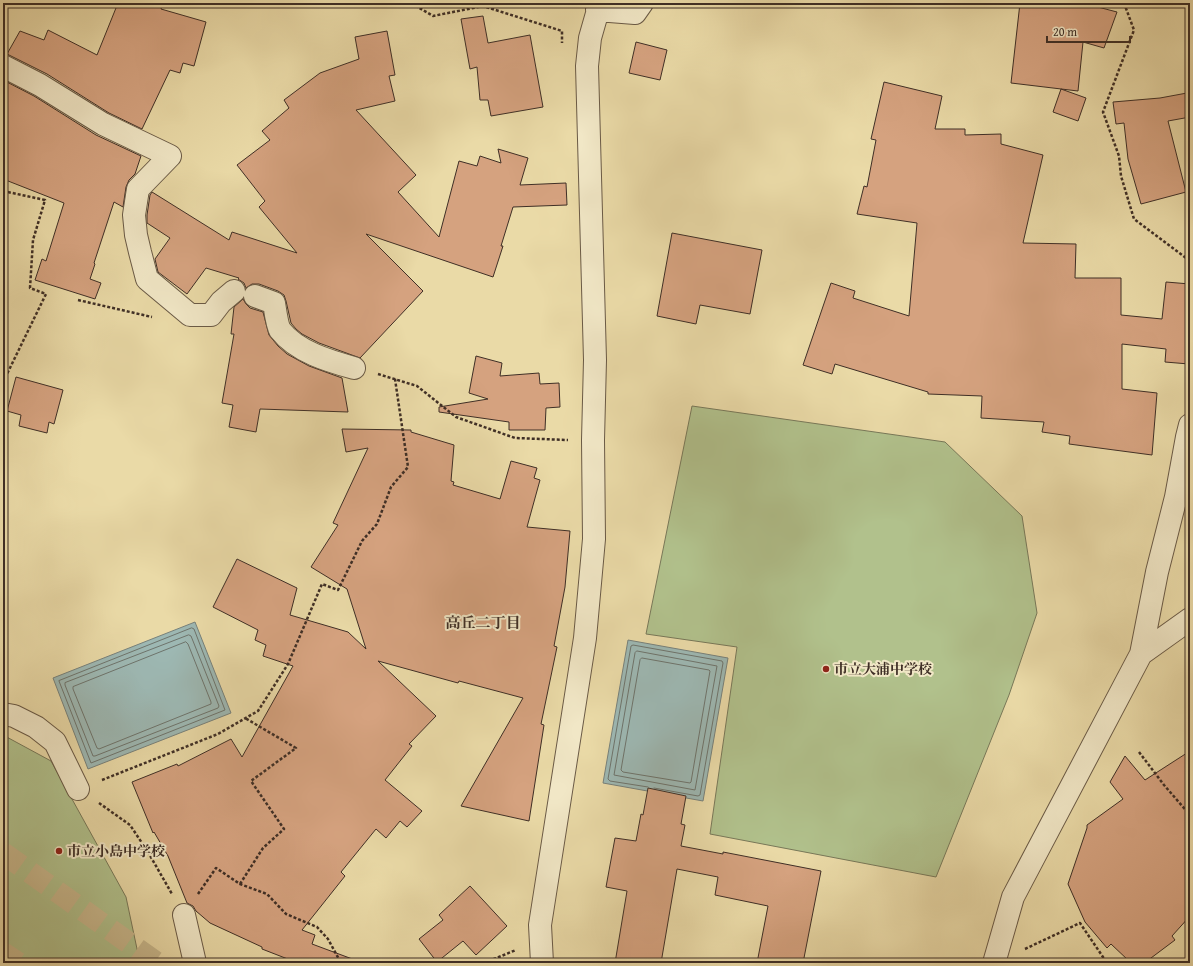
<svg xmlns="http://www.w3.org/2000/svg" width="1193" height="966" viewBox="0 0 1193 966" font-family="'Gentium Book Plus','Noto Serif JP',serif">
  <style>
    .green { fill: #b1c18c; stroke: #787859 }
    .water { fill: #9db8b3; stroke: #77817b }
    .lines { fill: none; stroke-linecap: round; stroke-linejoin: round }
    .shore { stroke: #6e746c; stroke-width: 1 }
    .building { fill: #d5a27f; stroke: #3f2f26 }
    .highway-tunnel { stroke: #c8b88d; stroke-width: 22; stroke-dasharray: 22 11; stroke-linecap: butt }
    .minor-casing { stroke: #6a5a46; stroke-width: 24 }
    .path { stroke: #3f2f26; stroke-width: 2.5; stroke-dasharray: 3 2; stroke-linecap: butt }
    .minor { stroke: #f1e7c6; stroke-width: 22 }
    .poi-dot { fill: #8f2418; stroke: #f1e7c6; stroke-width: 1.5 }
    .labels { text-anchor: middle; stroke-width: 4; stroke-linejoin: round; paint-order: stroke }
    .poi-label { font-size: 14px; font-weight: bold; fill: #3f2f26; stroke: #f1e7c6; text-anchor: start }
    .neighbourhood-label { font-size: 15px; font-weight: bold; fill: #3f2f26; stroke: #f1e7c6 }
  </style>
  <rect width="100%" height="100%" fill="#eadaa7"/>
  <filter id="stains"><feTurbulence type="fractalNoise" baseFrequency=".005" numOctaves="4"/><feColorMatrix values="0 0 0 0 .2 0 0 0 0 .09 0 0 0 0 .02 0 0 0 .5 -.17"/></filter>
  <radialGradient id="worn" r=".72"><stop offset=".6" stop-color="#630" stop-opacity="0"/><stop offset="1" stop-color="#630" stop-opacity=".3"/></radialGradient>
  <path class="green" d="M 692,406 L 945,442 L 1022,516 L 1037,613 L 1009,695 L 936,877 L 710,834 L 737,647 L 646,634 Z
    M 3,735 L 51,761 L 126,897 L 140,963 L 3,963 Z"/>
  <path class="water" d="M 195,622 L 231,713 L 88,769 L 53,678 Z
    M 628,640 L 728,658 L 703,801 L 603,783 Z"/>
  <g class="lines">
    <path class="shore" d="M 192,628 L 194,629 L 225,710 L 91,763 L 59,681 Z
      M 189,635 L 191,636 L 219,706 L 218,708 L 95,756 L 93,756 L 65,685 L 65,683 Z
      M 186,642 L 188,644 L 211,702 L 211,704 L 99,749 L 97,748 L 73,689 L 73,687 Z
      M 637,651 L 717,666 L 695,790 L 614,775 L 635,653 Z
      M 642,658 L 709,670 L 710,671 L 691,782 L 690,783 L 623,772 L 621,770 L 640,660 Z
      M 648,787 L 610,781 L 608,779 L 631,646 L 633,645 L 722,661 L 723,663 L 700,795 L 698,796 L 654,788"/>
  </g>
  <path class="building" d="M 118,3 L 163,3 L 161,9 L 206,22 L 194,66 L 183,63 L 180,73 L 170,70 L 142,129 L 109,113 L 47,74 L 7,54 L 20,31 L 44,40 L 48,30 L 97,55 Z
    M 1020,3 L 1075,3 L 1075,4 L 1094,6 L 1117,12 L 1104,48 L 1083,42 L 1078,91 L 1011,83 Z
    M 483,16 L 488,43 L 530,35 L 543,107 L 491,116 L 488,100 L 480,100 L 477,67 L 470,69 L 461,19 Z
    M 387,31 L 395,75 L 389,76 L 395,101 L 356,110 L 416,175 L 398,192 L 439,237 L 459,161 L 477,166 L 480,156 L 501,163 L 498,149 L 528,158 L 520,185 L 566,183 L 567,205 L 513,207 L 501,246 L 503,246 L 493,277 L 366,234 L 423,291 L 360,358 L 319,343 L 302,334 L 296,329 L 291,323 L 286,301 L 284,295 L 278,291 L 259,284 L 252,284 L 246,288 L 244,283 L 238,279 L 239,278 L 206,268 L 187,294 L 158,272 L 155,259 L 170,238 L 147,223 L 147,215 L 150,195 L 152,192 L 229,240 L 232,232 L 297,253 L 259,207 L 265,201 L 237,165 L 270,140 L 262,131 L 289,108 L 284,100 L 320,73 L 359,59 L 355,37 Z
    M 636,42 L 667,50 L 660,80 L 629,73 Z
    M 3,80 L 34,96 L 96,135 L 141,156 L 135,174 L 129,180 L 126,187 L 123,207 L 114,202 L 94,263 L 95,264 L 90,279 L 101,283 L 95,299 L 35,280 L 42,259 L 46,261 L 64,203 L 3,179 Z
    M 884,82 L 942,96 L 935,129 L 965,129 L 965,135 L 1001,134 L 1001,144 L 1043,155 L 1023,243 L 1076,244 L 1075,278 L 1121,278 L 1121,315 L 1162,319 L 1166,282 L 1190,284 L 1189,364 L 1165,362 L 1166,349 L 1122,344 L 1122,389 L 1157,393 L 1152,455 L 1069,444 L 1070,436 L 1042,432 L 1044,422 L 981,418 L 982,396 L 928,394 L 928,392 L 835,364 L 832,374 L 803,365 L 831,283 L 855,291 L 853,298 L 909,316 L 917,223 L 857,214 L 864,186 L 867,187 L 876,140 L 871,139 Z
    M 1061,89 L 1086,98 L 1078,121 L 1053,112 Z
    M 1187,93 L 1190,117 L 1168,121 L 1186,192 L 1141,204 L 1128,159 L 1124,123 L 1116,124 L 1113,102 L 1160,98 Z
    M 672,233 L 762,250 L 750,314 L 700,305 L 696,324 L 657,316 Z
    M 243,299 L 246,304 L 250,308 L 263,312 L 269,335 L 278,346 L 287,354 L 309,366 L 342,378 L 348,412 L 260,409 L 256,432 L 229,427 L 233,405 L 222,403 L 234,334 L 231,334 L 234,307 Z
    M 476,356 L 502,363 L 500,376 L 539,373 L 540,384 L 559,383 L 560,407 L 546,408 L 545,430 L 509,430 L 509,422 L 439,412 L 439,407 L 488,399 L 469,393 Z
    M 16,377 L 63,390 L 54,424 L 49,422 L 47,433 L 19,426 L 21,415 L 7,411 Z
    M 342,429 L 411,430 L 411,432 L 454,445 L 451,481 L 454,482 L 453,485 L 500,499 L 511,461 L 537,468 L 534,478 L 540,480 L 527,527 L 570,531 L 565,587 L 554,646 L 557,647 L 541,724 L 544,725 L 529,821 L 461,806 L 523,698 L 459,681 L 458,683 L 378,661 L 436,716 L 409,744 L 412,746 L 385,780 L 422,811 L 407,827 L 400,821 L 386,838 L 376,829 L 341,872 L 345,876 L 302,930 L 315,935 L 312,944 L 355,960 L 354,963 L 298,963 L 262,949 L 262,947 L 210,923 L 196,911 L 193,906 L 187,903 L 168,856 L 154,832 L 153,833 L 132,782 L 177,764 L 178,766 L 231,739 L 242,757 L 293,666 L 263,656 L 266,645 L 255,640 L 258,630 L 213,607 L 237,559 L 297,588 L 290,615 L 348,632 L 366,649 L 347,589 L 311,567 L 338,525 L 333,523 L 368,448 L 346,452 Z
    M 1190,751 L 1190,916 L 1172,936 L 1175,940 L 1147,961 L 1129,961 L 1111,944 L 1107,948 L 1085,922 L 1068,884 L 1087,828 L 1087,825 L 1123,799 L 1110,782 L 1125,756 L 1145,780 Z
    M 648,788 L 686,796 L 681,824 L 685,825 L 681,846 L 723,854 L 723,852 L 821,871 L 803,963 L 757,963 L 768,906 L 715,895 L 718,877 L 677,869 L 661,963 L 615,963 L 627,891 L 606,887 L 615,838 L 636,841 L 641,814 L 643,815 Z
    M 470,886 L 507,926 L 476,955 L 463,941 L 437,962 L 419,939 L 443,920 L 439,915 Z"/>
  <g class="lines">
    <path class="highway-tunnel" d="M 3,853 L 157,963
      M 3,953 L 18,963"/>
    <defs>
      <path id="minor" d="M 597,10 L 635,13 L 642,3
        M 3,66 L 40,85 L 103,124 L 170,156 L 138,189 L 134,215 L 136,235 L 140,252 L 147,279 L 190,315 L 211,315 L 221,302 L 234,291
        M 255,296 L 274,303 C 275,309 277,325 280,330 C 297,352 329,361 354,368
        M 1141,654 L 1157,572 L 1176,497 L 1187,437 L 1190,425
        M 3,714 L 14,716 L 36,727 L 55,742 L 78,789
        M 184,915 L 195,963
        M 542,963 L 540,925 L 585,638 L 594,539 L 593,440 L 595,360 L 587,66 L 590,38 L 600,3
        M 994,963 L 1013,897 L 1141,654 L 1190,619"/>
    </defs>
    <use href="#minor" class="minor-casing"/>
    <path class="path" d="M 411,3 L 433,16 L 483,6 L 562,31 L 562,43
      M 1124,3 L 1134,30 L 1103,112 L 1119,156 L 1121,176 L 1134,219 L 1190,261
      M 288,4 L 295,3
      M 3,191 L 45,200 L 33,240 L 30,288 L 46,294 L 7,374 L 3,391
      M 78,300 L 152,317
      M 378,374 L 417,386 L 456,417 L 515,438 L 568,440
      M 1139,752 L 1164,785 L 1190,815
      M 102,780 L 218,734 L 258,711 L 288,664 L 322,584 L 338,590 L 362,541 L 377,524 L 391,487 L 408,467 L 395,379
      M 99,803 L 130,825 L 148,852 L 172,894
      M 240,884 L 263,848 L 284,829 L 251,781 L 296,748 L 245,718
      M 198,894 L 216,868 L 240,884 L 267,894 L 286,914 L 317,927 L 328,939 L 341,963
      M 1025,949 L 1080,923 L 1107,963
      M 484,963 L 516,950
      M 1189,963 L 1190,962"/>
    <use href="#minor" class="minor"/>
  </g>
  <g class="poi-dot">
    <circle cx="826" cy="669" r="4"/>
    <circle cx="59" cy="851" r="4"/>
  </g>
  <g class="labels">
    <g class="poi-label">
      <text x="834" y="674">市立大浦中学校</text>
      <text x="67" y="856">市立小島中学校</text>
    </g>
    <g class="neighbourhood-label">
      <text x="483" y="628">高丘二丁目</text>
    </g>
  </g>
  <rect width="1193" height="966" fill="none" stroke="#eadaa7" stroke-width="16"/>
  <rect x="4" y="4" width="1185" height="958" fill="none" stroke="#3f2f26" stroke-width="2"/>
  <rect x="8" y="8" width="1177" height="950" fill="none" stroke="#3f2f26"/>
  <path d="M1047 36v6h83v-6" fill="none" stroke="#3f2f26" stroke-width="2"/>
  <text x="1053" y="36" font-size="12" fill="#3f2f26" stroke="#f1e7c6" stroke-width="3" paint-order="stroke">20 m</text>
  <rect width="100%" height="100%" filter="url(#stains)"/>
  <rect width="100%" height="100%" fill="url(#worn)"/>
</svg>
